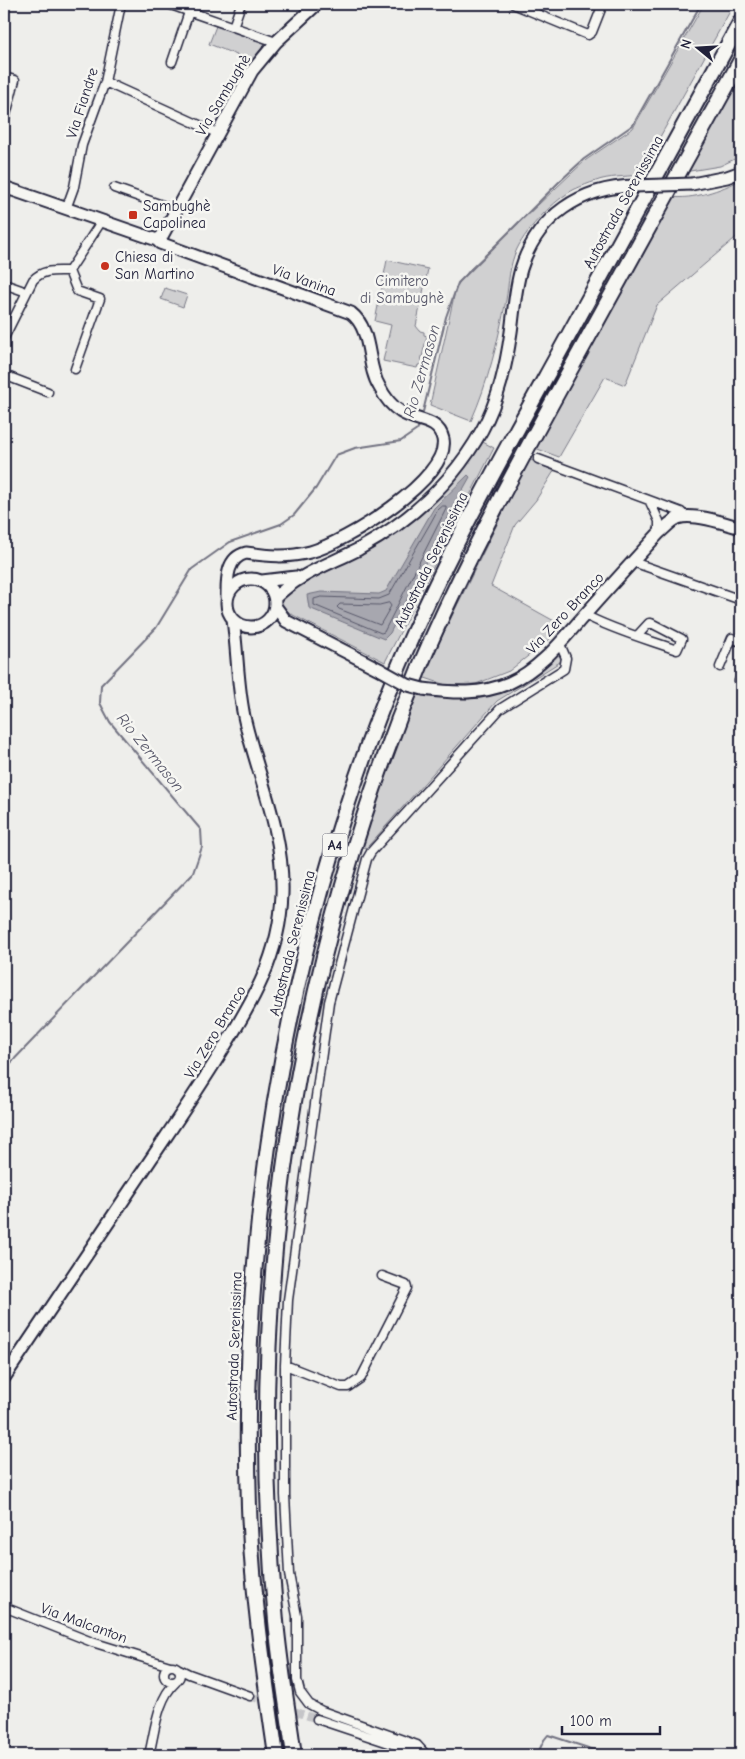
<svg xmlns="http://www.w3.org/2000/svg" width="745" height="1759" viewBox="0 0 745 1759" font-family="'Comic Neue',sans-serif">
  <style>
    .green { fill: #d0d0d1; stroke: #797986 }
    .water { fill: #a7a7af; stroke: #727281 }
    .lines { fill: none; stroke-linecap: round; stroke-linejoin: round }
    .shore { stroke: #575769; stroke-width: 1 }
    .stream { stroke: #727281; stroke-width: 2 }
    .street-tunnel { stroke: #c5c5c8; stroke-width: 8; stroke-dasharray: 8 4; stroke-linecap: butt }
    .street-casing { stroke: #22223b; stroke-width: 11 }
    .secondary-casing { stroke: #22223b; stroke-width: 15 }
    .highway-casing { stroke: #22223b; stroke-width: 18 }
    .street { stroke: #f6f6f2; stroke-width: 8 }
    .secondary { stroke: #f6f6f2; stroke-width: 11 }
    .highway { stroke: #f6f6f2; stroke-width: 14 }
    .secondary-bridge-casing { stroke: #22223b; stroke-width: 15; stroke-linecap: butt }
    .secondary-bridge { stroke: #f6f6f2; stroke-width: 11 }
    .poi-dot { fill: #c8321e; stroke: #f6f6f2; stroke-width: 2 }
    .labels { text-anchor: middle; stroke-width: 5; stroke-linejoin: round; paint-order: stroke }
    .shield { fill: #f6f6f2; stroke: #626272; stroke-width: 1 }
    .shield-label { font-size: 14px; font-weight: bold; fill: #22223b }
    .street-label { font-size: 15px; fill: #22223b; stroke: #f6f6f2 }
    .poi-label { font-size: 15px; fill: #22223b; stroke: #f6f6f2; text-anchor: start }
    .park-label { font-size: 15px; fill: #565668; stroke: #f6f6f2 }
    .water-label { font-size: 16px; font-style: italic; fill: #575769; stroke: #f6f6f2 }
  </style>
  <rect width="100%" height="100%" fill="#eeeeeb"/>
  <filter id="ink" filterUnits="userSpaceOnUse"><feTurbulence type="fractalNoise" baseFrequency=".02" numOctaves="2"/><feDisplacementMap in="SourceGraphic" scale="10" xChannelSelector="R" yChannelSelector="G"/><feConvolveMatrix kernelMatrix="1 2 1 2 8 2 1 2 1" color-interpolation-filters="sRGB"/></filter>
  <g filter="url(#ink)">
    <path class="green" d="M 704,4 L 734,4 L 641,171 L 638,175 C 625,177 609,176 596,181 C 589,183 582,186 575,189 C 555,199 527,228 517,249 C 509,265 509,283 506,300 C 498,341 488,383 471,421 L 430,405 L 456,287 L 470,269 L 573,172 L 586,160 L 633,128 Z
      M 216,26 L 266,42 L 252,61 L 209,44 Z
      M 741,71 L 741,156 L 720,166 L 684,172 Z
      M 741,180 L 741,233 L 657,305 L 625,385 L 605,377 L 559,457 L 535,448 L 610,314 L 670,197 C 694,200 720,190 741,180 Z
      M 387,260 L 428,269 L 416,326 L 420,331 L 424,332 L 424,335 L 427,336 L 420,365 L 418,365 L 417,368 L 383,361 L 391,325 L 375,321 Z
      M 165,288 L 187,295 L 183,307 L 161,299 Z
      M 481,441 L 494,448 L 385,662 L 291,614 L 283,606 L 280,599 L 285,590 L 381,542 Z
      M 529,459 L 554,471 L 536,500 L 515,525 L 491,586 L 565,627 L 509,671 L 476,684 L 446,685 L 422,677 Z
      M 558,649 L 562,656 L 560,662 L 497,701 L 370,844 L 366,848 L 360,845 L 415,693 L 438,697 L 469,699 L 485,695 Z"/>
    <path class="water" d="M 468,475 L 470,477 L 461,493 L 390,633 L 384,639 L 309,608 L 307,595 L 321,592 L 379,594 L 386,591 L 434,508 Z"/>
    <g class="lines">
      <path class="shore" d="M 443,506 L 446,506 L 446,509 L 384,632 L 381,633 L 314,605 L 314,599 L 321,597 L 379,599 L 389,595 L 431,522 L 437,511 Z
        M 389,603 L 391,606 L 380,625 L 339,609 L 337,607 L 340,604 L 379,605 Z"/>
      <path class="stream" d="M 422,416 L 446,317 L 458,283 L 559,182 L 584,159 L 633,125 L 701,4
        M 4,1070 L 193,873 L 202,847 L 201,830 L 110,722 L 100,703 L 101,685 L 156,628 L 192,569 L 230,542 L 281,524 L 294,515 L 316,488 L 336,455 L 355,448 L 401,441 L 417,430 L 420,423
        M 537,1755 L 544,1740 L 548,1735 L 610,1755"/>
      <path class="street-tunnel" d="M 250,1696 L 317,1719"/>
      <defs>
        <path id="street" d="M 168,4 L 276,42
          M 513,4 L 588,35 L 592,32 L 603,4
          M 233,27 L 241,4
          M 172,62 L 189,12
          M 4,77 L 15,80 L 4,123
          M 105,82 L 217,133
          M 114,188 L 176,210
          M 4,201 L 8,189
          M 66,209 L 74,187 L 82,145 L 105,82 L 121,4
          M 69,271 L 77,291 L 100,299 L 75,369
          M 69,271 L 101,222
          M 4,284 L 21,290
          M 4,338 L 33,280 C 43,269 55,271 69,271
          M 4,375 L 48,392
          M 538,459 L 681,512 L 686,517
          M 650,502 L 659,521 L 659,533
          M 633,562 L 741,600
          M 585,615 C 613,630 646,639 677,650 L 682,639 L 651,623 L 649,623 L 637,636
          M 720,667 L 732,638 L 741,642
          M 739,681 L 741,677
          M 285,1365 L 341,1387 L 348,1387 L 361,1378 L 407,1288 L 406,1285 L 382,1276
          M 4,1607 L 92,1642 L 170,1666
          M164 1674a8 8 0 1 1 16 0a8 8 0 1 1-16 0Z
          M 177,1668 L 189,1674 L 250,1696
          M 317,1719 L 425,1755
          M 149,1755 C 155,1731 157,1699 176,1682
          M 426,1755 L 417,1745 L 322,1711 L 309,1704 L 300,1692 L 297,1680 L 297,1616 L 289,1574 L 285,1495 L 285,1365 L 288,1300 L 329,1002 L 367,859 L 371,852 L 500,709 L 564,669 L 566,658 L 560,644"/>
        <path id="secondary" d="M 692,184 L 727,177 L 741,172
          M 4,187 L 157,240 L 160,243 L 351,313 C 373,330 366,365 379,386 C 384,396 391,406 401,412 C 416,422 438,418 443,439 C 451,478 343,544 310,552 C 288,558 268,556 246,553 C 226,558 227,580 227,597
          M 157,240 L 162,236 L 252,71 L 276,42 L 317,4
          M227 603a24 24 0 1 1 48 0a24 24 0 1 1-48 0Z
          M 262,581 L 296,577
          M 275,598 C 298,574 330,564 359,549 C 410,521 454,481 482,430 C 499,399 506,366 511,332 C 514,311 515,289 521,269 C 537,216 581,187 635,186
          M 275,606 L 286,621 L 381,670
          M 423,689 C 453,693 481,695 509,683 C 543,668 566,635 590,609 C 613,583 636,558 659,533 C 665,528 672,520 678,518 C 693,512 727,524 741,528
          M 4,1378 C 50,1309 97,1240 143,1171 C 169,1132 196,1093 220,1054 C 252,1002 280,957 282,894 C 284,831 259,780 245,721 C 237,687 238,654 233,620"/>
        <path id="highway" d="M 276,1755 C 264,1673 252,1590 249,1507 C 240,1238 282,970 378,718 C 425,594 490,478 554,362 C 616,248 679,135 741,21
          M 294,1755 C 288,1711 280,1666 276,1621 C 245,1293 293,970 420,666 C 466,558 523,455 580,352 C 634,255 687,157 741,60"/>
      </defs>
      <use href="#street" class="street-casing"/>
      <use href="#secondary" class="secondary-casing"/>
      <use href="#highway" class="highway-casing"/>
      <use href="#street" class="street"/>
      <use href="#secondary" class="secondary"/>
      <use href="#highway" class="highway"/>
      <defs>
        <path id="secondary-bridge" d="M 635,186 L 692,184
          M 381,670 L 408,685 L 423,689"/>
      </defs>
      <use href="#secondary-bridge" class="secondary-bridge-casing"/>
      <use href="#secondary-bridge" class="secondary-bridge"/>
    </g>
  </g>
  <g class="poi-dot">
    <rect x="128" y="210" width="10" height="10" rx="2.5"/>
    <circle cx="105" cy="266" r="5"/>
  </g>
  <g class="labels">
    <rect class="shield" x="322.5" y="833.5" width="25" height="23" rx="4"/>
    <g class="shield-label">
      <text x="335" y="850">A4</text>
    </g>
    <g class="street-label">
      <text transform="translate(223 95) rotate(-59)" y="5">Via Sambughè</text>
      <text transform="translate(82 103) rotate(-72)" y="5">Via Fiandre</text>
      <text transform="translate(623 202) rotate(-61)" y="5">Autostrada Serenissima</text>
      <text transform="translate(304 280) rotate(20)" y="5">Via Vanina</text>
      <text transform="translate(431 560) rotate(-64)" y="5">Autostrada Serenissima</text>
      <text transform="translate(565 613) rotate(-47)" y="5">Via Zero Branco</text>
      <text transform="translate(292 943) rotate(-76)" y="5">Autostrada Serenissima</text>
      <text transform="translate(215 1032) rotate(-59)" y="5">Via Zero Branco</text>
      <text transform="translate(234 1346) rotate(-88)" y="5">Autostrada Serenissima</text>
      <text transform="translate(84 1623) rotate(20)" y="5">Via Malcanton</text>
    </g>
    <g class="poi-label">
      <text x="143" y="211">Sambughè<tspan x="143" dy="17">Capolinea</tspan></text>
      <text x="115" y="262">Chiesa di<tspan x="115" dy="17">San Martino</tspan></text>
    </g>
    <g class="park-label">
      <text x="402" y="286">Cimitero<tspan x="402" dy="17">di Sambughè</tspan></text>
    </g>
    <g class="water-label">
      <text transform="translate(421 371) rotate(-74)" y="6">Rio Zermason</text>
      <text transform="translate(151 752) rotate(51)" y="6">Rio Zermason</text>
    </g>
  </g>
  <rect width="745" height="1759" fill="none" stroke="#f6f6f2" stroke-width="20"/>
  <rect x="10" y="10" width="725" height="1739" fill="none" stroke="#22223b" stroke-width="2" filter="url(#ink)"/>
  <g transform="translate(698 48) rotate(288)" stroke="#f6f6f2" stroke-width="4" paint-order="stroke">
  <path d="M0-4L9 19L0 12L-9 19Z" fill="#22223b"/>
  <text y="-8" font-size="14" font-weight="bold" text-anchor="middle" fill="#22223b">N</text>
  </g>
  <path d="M562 1726v8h98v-8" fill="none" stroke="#22223b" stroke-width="2.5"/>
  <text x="570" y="1726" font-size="15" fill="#22223b" stroke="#f6f6f2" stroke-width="4" paint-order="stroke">100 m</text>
</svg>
